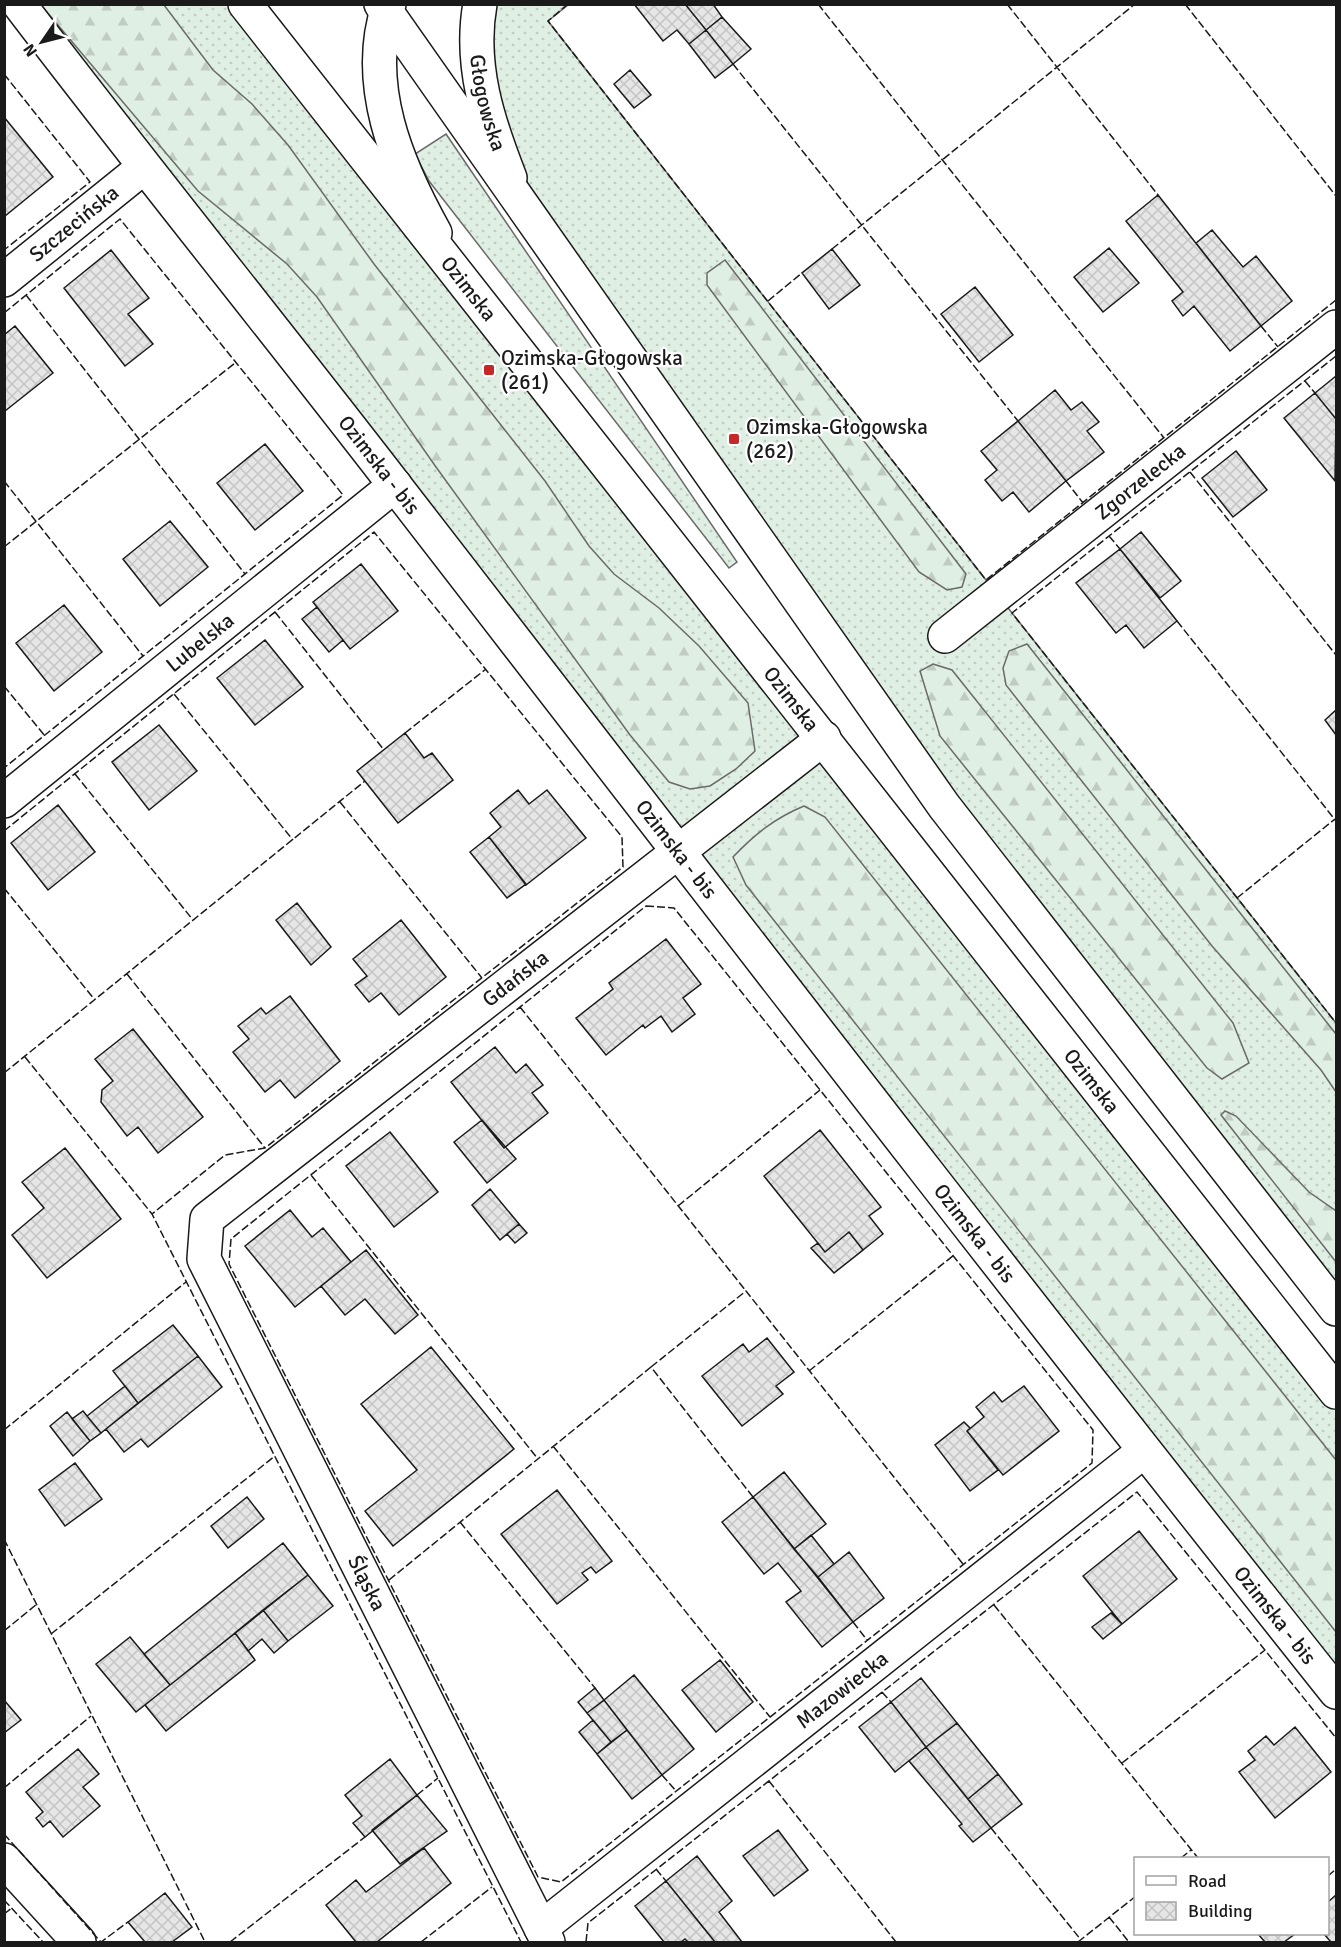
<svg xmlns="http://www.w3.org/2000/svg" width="1341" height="1947" viewBox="0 0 1341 1947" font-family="Signika,sans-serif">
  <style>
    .grass { fill: url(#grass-dots); stroke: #6a6a6a; stroke-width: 1.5 }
    .forest { fill: url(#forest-firs); stroke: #6a6a6a; stroke-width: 1.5 }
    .building { fill: url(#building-cross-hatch); stroke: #1a1a1a; stroke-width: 1.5 }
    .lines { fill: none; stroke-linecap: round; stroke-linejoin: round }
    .minor-casing { stroke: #1a1a1a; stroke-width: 36 }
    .major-casing { stroke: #1a1a1a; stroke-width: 36 }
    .minor { stroke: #fff; stroke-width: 33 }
    .major { stroke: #fff; stroke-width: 33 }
    .fence { stroke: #1a1a1a; stroke-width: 1.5; stroke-dasharray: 8 3; stroke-linecap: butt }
    .poi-dot { fill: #c62828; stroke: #fff; stroke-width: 2 }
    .labels { text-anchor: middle; stroke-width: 4.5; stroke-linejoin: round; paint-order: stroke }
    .street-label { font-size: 21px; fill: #1a1a1a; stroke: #fff }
    .poi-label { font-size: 21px; fill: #1a1a1a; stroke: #fff; text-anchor: start }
  </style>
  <defs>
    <pattern id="grass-dots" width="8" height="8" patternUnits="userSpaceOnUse" patternTransform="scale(1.5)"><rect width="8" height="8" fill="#e0efe3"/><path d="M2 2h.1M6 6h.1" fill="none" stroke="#c0ccc2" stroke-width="1.8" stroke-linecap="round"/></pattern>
    <pattern id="forest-firs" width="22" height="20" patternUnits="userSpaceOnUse" patternTransform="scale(1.5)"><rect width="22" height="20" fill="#e0efe3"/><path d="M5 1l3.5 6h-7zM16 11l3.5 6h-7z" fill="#c0ccc2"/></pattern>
    <pattern id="building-cross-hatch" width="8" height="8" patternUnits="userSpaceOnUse" patternTransform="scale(1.5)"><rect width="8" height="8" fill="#e6e6e6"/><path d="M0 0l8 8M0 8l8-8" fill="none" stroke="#c5c5c5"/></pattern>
  </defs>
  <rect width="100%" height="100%" fill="#fff"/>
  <path class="grass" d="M 19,5 L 245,5 L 1336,1392 L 1336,1692 Z
    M 479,5 L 568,5 L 548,21 L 986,580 L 1336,1023 L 1336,1309 L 944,806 L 518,199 Z
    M 446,134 L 737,562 L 729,568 L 429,181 L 415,154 Z"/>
  <path class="forest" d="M 41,5 L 164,5 L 213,70 L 252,104 L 288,145 L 374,264 L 545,481 L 589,546 L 614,574 L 659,608 L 699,646 L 748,703 L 755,751 L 736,769 L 710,786 L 690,789 L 669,782 L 630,735 L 436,467 L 317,297 L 287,264 L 198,191 Z
    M 725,260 L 966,574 L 962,587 L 947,590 L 919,572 L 707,285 L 707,273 Z
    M 1027,644 L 1336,1034 L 1336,1092 L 1321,1070 L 1212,946 L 1006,685 L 1003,668 L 1009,651 Z
    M 933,664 L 952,670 L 1233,1023 L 1249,1063 L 1222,1079 L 1207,1068 L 940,736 L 920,671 Z
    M 804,806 L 825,817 L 1336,1460 L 1336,1632 L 746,885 L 733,857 C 755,834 775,818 804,806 Z
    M 1225,1111 L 1236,1116 L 1309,1192 L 1336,1211 L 1336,1262 L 1221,1115 Z"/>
  <path class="building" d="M 634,4 L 685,4 L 706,30 L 689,44 L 677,30 L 663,41 Z
    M 685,4 L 713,4 L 722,17 L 706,30 Z
    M 722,17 L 751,49 L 733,64 L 706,30 Z
    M 706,30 L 733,64 L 715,78 L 689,44 Z
    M 630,70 L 651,95 L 634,108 L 614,84 Z
    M 4,117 L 53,177 L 5,216 L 4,215 Z
    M 1158,195 L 1261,326 L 1230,351 L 1194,306 L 1183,316 L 1172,301 L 1183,292 L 1126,221 Z
    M 1212,230 L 1243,267 L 1256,256 L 1292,301 L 1261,326 L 1196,243 Z
    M 1109,248 L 1139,283 L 1103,312 L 1074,277 Z
    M 832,249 L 860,285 L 829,309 L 802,273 Z
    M 111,250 L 149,298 L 128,314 L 153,344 L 125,366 L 64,288 Z
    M 975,287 L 1013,335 L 979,362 L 941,314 Z
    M 15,326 L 53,373 L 5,411 L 4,335 Z
    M 1336,376 L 1336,419 L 1315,393 Z
    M 1055,390 L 1071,410 L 1082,402 L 1099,422 L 1087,431 L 1104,452 L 1066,481 L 1018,421 Z
    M 1315,393 L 1336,419 L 1335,481 L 1284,418 Z
    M 1018,421 L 1066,481 L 1029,512 L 1013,492 L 1002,501 L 985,480 L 997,470 L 981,451 Z
    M 265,444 L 303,491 L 255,530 L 217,483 Z
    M 1236,451 L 1267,490 L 1233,517 L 1202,478 Z
    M 170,521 L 208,567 L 160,606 L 123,559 Z
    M 1141,532 L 1181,581 L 1160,598 L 1120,549 Z
    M 1120,549 L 1177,621 L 1144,648 L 1126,625 L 1116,633 L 1076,583 Z
    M 361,564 L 398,611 L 350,649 L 313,602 Z
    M 64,605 L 102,652 L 54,691 L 16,643 Z
    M 317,607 L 343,640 L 329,652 L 302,619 Z
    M 265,640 L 303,687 L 255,725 L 217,678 Z
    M 1336,710 L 1336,735 L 1325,720 Z
    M 159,725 L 197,771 L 149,810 L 112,762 Z
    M 405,733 L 424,758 L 432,753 L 453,780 L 398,823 L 357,771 Z
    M 518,790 L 529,804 L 547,790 L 586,838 L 526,885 L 489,837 L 501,827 L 490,813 Z
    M 58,805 L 95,852 L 48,890 L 11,843 Z
    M 489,837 L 526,884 L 507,898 L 470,852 Z
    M 297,903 L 331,947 L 311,965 L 276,920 Z
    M 401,920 L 446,977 L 399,1015 L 381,993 L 369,1002 L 355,985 L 367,976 L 353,959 Z
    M 666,939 L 701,984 L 683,998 L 695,1014 L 672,1032 L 661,1016 L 645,1028 L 643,1025 L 606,1055 L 576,1018 L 613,989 L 609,983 Z
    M 290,996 L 340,1061 L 295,1098 L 280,1080 L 265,1092 L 233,1052 L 249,1039 L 238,1026 L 261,1008 L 266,1014 Z
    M 133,1029 L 203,1117 L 158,1153 L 138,1127 L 127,1136 L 101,1102 L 102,1090 L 113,1081 L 95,1059 Z
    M 495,1047 L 516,1073 L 526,1064 L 543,1085 L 532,1093 L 548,1113 L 504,1148 L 451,1082 Z
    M 482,1120 L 516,1159 L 487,1183 L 454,1142 Z
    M 820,1130 L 881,1207 L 869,1216 L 883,1234 L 863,1250 L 849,1232 L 825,1252 L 764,1176 Z
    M 390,1132 L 438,1192 L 394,1227 L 346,1166 Z
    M 65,1148 L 121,1219 L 47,1278 L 12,1235 L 44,1208 L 22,1182 Z
    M 490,1189 L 519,1224 L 500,1240 L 472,1205 Z
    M 290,1210 L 312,1237 L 323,1228 L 351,1262 L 295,1307 L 245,1246 Z
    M 519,1224 L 527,1233 L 515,1243 L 507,1234 Z
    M 849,1232 L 863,1250 L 834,1273 L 811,1248 L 818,1243 L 825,1252 Z
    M 366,1250 L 418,1315 L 395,1334 L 365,1299 L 345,1315 L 321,1286 Z
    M 173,1325 L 198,1356 L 138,1403 L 113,1371 Z
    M 767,1338 L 794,1372 L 776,1386 L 783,1394 L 742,1426 L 702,1376 L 743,1344 L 749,1352 Z
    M 431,1347 L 514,1449 L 393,1546 L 365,1511 L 417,1470 L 361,1404 Z
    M 198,1356 L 222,1387 L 148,1447 L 141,1439 L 124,1452 L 106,1429 Z
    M 125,1386 L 138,1403 L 101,1433 L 87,1416 Z
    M 1024,1386 L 1059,1431 L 1003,1475 L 967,1431 L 984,1417 L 976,1407 L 994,1392 L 1002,1402 Z
    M 83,1411 L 101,1433 L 90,1441 L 72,1419 Z
    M 67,1412 L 90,1441 L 73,1456 L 50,1426 Z
    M 964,1422 L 970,1428 L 967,1431 L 998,1470 L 970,1491 L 935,1445 Z
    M 75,1463 L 102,1499 L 65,1526 L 39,1490 Z
    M 784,1472 L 826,1524 L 794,1549 L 753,1497 Z
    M 557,1490 L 612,1561 L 596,1573 L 591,1567 L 582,1573 L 588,1580 L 557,1604 L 501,1534 Z
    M 247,1497 L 264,1519 L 228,1548 L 211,1526 Z
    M 753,1497 L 853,1622 L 822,1647 L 786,1602 L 801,1591 L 778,1563 L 764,1574 L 722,1522 Z
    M 1139,1531 L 1177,1579 L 1122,1624 L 1083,1576 Z
    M 811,1535 L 834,1564 L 818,1577 L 794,1549 Z
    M 283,1543 L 308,1575 L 170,1685 L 144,1654 Z
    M 849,1552 L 884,1598 L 853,1622 L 818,1577 Z
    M 308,1575 L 333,1606 L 288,1641 L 263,1610 Z
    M 263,1610 L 288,1641 L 274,1653 L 262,1639 L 248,1651 L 235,1633 Z
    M 1111,1613 L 1122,1624 L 1103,1639 L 1092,1627 Z
    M 235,1633 L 255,1660 L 166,1731 L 145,1705 Z
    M 130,1637 L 170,1685 L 136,1712 L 96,1664 Z
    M 720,1660 L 753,1702 L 716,1732 L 682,1690 Z
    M 634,1675 L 694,1749 L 662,1775 L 604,1700 Z
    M 921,1678 L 957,1723 L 926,1747 L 891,1702 Z
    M 595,1688 L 604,1700 L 587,1713 L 578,1702 Z
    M 4,1700 L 21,1720 L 4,1733 Z
    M 604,1700 L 627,1730 L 611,1742 L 587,1713 Z
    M 891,1702 L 926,1747 L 895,1772 L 859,1727 Z
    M 593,1720 L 611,1742 L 597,1754 L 579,1732 Z
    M 957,1723 L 998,1774 L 968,1799 L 926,1747 Z
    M 1295,1727 L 1331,1772 L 1275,1818 L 1239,1772 L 1255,1760 L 1248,1751 L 1266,1736 L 1274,1745 Z
    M 627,1730 L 662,1775 L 632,1799 L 597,1754 Z
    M 926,1747 L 991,1828 L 973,1842 L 959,1826 L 962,1824 L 909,1761 Z
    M 78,1749 L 99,1774 L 83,1787 L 100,1806 L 63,1837 L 50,1821 L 43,1827 L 36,1818 L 43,1812 L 26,1792 Z
    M 390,1759 L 417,1795 L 365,1837 L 353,1823 L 362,1816 L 345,1795 Z
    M 998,1774 L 1022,1804 L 991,1828 L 968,1799 Z
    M 417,1795 L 447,1831 L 400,1864 L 372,1830 Z
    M 778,1830 L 808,1870 L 774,1896 L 743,1856 Z
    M 424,1848 L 451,1883 L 377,1942 L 356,1942 L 326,1905 L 356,1880 L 366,1892 Z
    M 697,1856 L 732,1901 L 719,1912 L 742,1942 L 715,1942 L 666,1881 Z
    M 666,1881 L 702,1926 L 715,1942 L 688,1942 L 685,1939 L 681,1942 L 664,1942 L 635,1906 Z
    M 165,1893 L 192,1927 L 172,1942 L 145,1942 L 128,1922 Z
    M 1336,1895 L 1336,1942 L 1331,1942 L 1324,1934 L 1328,1934 L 1328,1902 Z
    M 1258,1934 L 1295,1934 L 1284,1942 L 1265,1942 Z"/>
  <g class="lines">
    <defs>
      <g id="minor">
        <path id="s1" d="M 19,4 C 143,167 272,326 397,488 C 708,890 1019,1294 1336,1692"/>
        <path d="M 389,4 C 362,83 397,165 435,233"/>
        <path id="s2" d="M 480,4 C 469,65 488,122 510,178"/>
        <path id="s3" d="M 4,280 L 144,167"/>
        <path id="s4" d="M 945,636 L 1336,327"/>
        <path id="s5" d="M 4,801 L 395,485"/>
        <path d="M 4,1860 L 79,1942"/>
        <path id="s6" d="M 541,1928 L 1144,1451"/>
        <path id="s7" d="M 548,1942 L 204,1259 L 207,1219 L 824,738"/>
      </g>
      <g id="major">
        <path id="s8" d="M 245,4 L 1336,1392"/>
        <path d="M 381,4 L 944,806 L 1336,1309"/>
      </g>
    </defs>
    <use href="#minor" class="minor-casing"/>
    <use href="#major" class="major-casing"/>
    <use href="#minor" class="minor"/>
    <use href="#major" class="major"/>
    <path class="fence" d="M 568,4 L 548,21 L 986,580 L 1336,300
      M 818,4 L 1164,438
      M 1007,4 L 1158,195
      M 1185,4 L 1336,196
      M 733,64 L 1018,421
      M 4,74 L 90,182 L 4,250
      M 832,249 L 1135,4
      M 26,295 L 245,574
      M 768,301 L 802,273
      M 4,313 L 120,219 L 343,495 L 4,768
      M 1261,326 L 1278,347
      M 1336,356 L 1012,613 L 1336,1023
      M 1305,381 L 1315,393
      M 1190,472 L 1336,655
      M 4,481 L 143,656
      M 1066,481 L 1083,503
      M 1109,536 L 1120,549
      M 4,547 L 235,363
      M 275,612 L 384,750
      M 1177,621 L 1336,821
      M 4,686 L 45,736
      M 174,694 L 293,840
      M 405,733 L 486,669
      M 75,774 L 193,920
      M 340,802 L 482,978
      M 4,831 L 374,532 L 622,837 L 623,867 L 265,1148 L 225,1155 L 152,1214 L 521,1942
      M 4,888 L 95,1000
      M 1237,898 L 1335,819
      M 646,906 L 674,908 L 1093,1430 L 1092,1463 L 561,1882 L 538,1877 L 229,1264 L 231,1239 Z
      M 127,974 L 265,1148
      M 520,1007 L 746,1291
      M 25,1057 L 152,1214
      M 4,1073 L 365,781
      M 311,1175 L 538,1459
      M 678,1206 L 820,1090
      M 651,1367 L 746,1291 L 963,1564
      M 809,1371 L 954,1255
      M 4,1430 L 186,1282
      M 553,1446 L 770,1717
      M 460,1522 L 595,1688
      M 4,1539 L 205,1942
      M 389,1580 L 651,1367 L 753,1497
      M 994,1605 L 1198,1858
      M 853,1622 L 867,1640
      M 4,1631 L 37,1604
      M 51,1634 L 275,1456
      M 882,1692 L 891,1702
      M 1122,1763 L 1265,1650
      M 662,1775 L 676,1791
      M 769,1781 L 896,1942
      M 4,1788 L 91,1716
      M 417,1795 L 438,1778
      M 991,1828 L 1081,1940
      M 4,1834 L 101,1942 L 128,1922
      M 1181,1858 L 1191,1850
      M 656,1869 L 666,1881
      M 1328,1876 L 1336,1869
      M 4,1900 L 43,1942
      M 4,1914 L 12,1908
      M 1109,1917 L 1129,1942
      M 230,1942 L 365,1837
      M 421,1942 L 492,1887
      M 586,1942 L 588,1923 L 1137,1492 L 1336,1738
      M 1078,1942 L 1136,1896"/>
  </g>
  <g class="poi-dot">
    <rect x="483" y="364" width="12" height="12" rx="3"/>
    <rect x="728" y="433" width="12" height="12" rx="3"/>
  </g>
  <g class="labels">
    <g class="street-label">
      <text dy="7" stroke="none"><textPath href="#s2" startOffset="100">Głogowska</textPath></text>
      <text dy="7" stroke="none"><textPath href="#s3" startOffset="90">Szczecińska</textPath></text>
      <text dy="7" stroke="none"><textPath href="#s8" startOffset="362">Ozimska</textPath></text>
      <text dy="7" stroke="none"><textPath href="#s1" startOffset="585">Ozimska - bis</textPath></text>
      <text dy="7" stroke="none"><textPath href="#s4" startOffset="249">Zgorzelecka</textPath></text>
      <text dy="7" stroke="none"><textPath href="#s5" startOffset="252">Lubelska</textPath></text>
      <text dy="7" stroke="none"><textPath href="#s8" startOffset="884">Ozimska</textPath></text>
      <text dy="7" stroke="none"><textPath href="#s1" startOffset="1071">Ozimska - bis</textPath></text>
      <text dy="7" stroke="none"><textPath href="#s7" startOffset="1196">Gdańska</textPath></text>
      <text dy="7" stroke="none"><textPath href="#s8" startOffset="1370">Ozimska</textPath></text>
      <text dy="7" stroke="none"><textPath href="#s1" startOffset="1557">Ozimska - bis</textPath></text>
      <text transform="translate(367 1583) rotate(63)" y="7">Śląska</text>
      <text dy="7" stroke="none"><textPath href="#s1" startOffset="2043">Ozimska - bis</textPath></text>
      <text dy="7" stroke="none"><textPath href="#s6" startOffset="384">Mazowiecka</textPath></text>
    </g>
    <g class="poi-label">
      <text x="501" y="365">Ozimska-Głogowska<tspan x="501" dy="24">(261)</tspan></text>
      <text x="746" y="434">Ozimska-Głogowska<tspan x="746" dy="24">(262)</tspan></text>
    </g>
  </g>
  <rect width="1341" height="1947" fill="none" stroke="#1a1a1a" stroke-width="12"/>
  <rect x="1134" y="1857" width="195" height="78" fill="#ffffff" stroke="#a3a3a3" stroke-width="1.5"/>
  <rect x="1146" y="1876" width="30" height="9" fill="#ffffff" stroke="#a3a3a3" stroke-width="1.5"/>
  <text x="1188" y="1887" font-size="18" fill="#1a1a1a">Road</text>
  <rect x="1146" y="1902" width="30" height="18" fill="url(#building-cross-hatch)" stroke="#a3a3a3" stroke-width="1.5"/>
  <text x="1188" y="1917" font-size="18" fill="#1a1a1a">Building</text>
  <g transform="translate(42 42) rotate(235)" stroke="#ffffff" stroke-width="4.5" paint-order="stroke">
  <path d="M0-4.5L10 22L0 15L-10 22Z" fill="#1a1a1a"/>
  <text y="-9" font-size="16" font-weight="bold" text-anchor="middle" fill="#1a1a1a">N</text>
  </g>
</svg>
